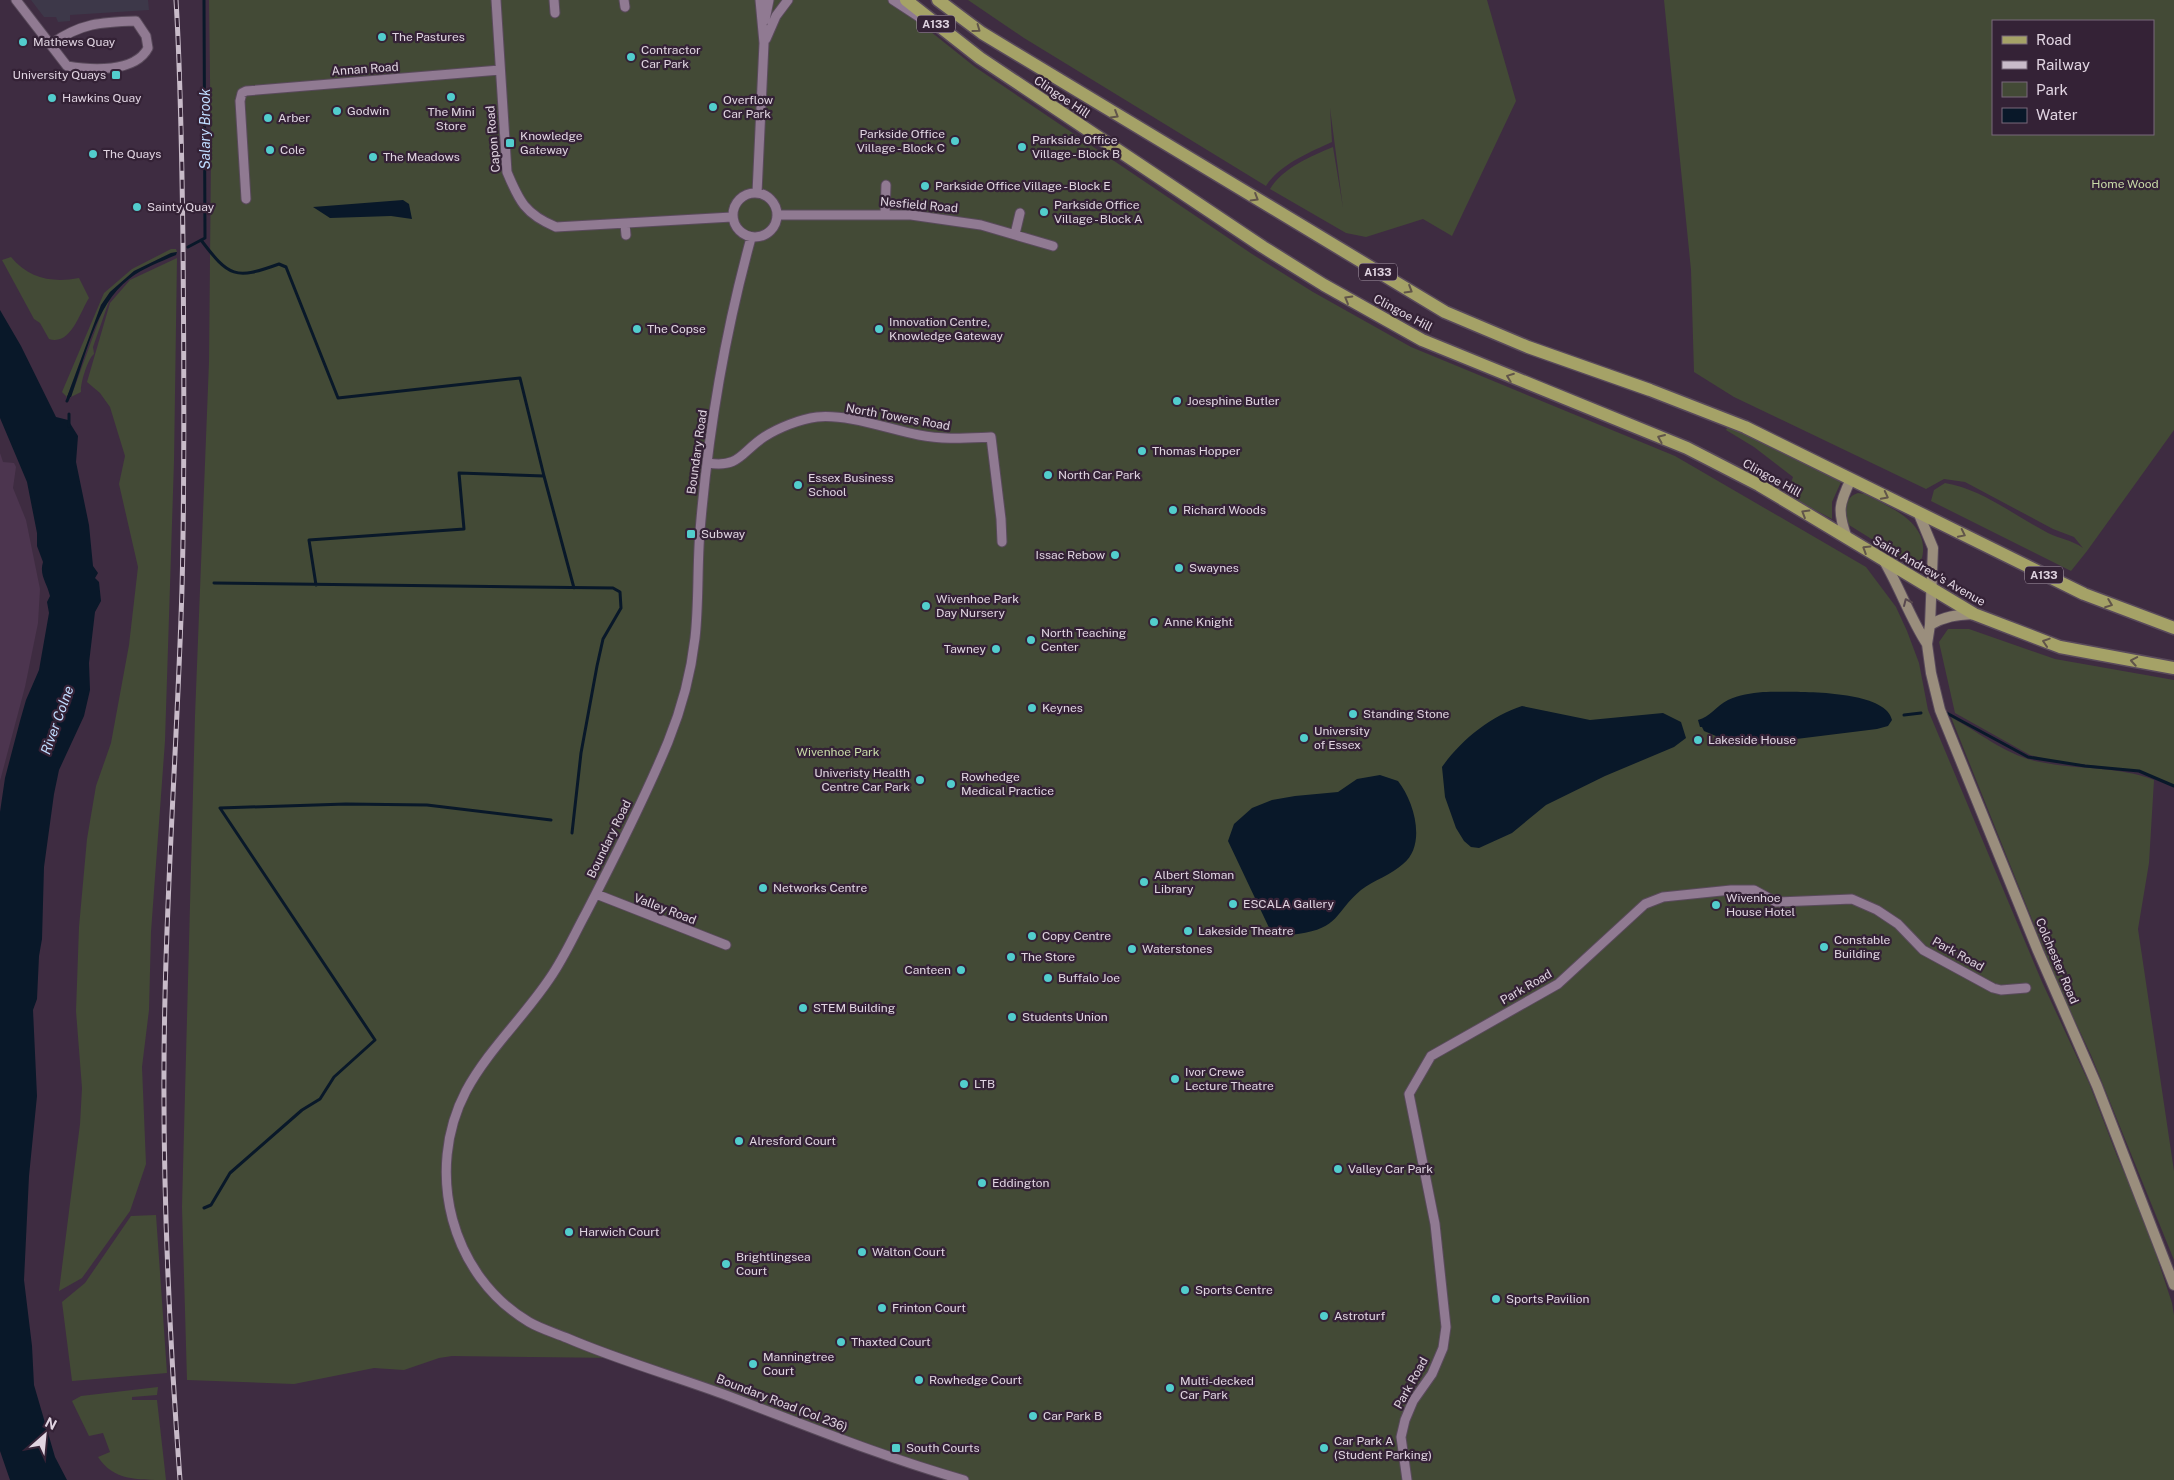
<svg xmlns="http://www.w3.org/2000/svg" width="2174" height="1480" viewBox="0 0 2174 1480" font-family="'Public Sans',sans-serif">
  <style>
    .commercial { fill: #3d3849 }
    .built { fill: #4c354f }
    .green { fill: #434a36; fill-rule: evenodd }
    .water { fill: #091829 }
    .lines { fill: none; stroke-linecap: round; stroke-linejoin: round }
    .stream { stroke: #091829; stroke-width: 3 }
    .street-casing { stroke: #594a5b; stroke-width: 11 }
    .secondary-casing { stroke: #594a5b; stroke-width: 12 }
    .primary-casing { stroke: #594a5b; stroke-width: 15 }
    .street { stroke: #907a92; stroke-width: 9 }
    .secondary { stroke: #9a8e7d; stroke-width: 10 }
    .primary { stroke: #a5a267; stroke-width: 12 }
    .rail-casing { stroke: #c8bbc9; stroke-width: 5 }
    .rail { stroke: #342236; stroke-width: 3; stroke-dasharray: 9; stroke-linecap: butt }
    .oneway { stroke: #61554a }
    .oneway2 { stroke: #58484f }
    .poi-dot { fill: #52cdcd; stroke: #342236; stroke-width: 2 }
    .labels { text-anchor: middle; stroke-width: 4.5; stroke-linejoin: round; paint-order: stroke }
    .shield { fill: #342236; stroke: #ac9fae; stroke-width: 1 }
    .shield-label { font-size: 11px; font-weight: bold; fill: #e0d4e1 }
    .poi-label { font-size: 12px; fill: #e0d4e1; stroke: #342236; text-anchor: start }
    .street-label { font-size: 12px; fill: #e0d4e1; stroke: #342236 }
    .park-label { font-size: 12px; fill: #c9dba8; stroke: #342236 }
    .water-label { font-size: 14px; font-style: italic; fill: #bfdbfe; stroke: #342236 }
  </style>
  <rect width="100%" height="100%" fill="#3e2c41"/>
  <path class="commercial" d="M 31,0 L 148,0 L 149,10 L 70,15 L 70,21 L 58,22 L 56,17 L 44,17 Z"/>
  <path class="built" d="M 0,453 L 3,462 L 14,463 L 16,467 L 13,488 L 26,520 L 40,589 L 38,623 L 25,687 L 0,781 Z"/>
  <path class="green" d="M 209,0 L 891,0 L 975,67 L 1252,254 L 1313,292 L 1411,347 L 1675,456 L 1866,567 L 1896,607 L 1907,631 L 1919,663 L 1928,710 L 2042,982 L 2089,1083 L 2117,1156 L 2143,1215 L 2172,1303 L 2174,1315 L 2174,1480 L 964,1480 L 620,1358 L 452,1356 L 439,1358 L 404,1370 L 374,1368 L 294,1384 L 187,1380 L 182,1207 L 195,716 L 209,362 L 211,156 Z
    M 968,0 L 1487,0 L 1516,101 L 1452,236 L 1423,219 L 1366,237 L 1346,233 L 1270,189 C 1283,168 1311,156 1333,147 L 1343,208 L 1330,108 L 1332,142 C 1310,152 1279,165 1266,186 L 1024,38 Z
    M 1664,0 L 2174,0 L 2174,430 L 2087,551 L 2071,571 L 1931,501 L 1934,490 L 1945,483 C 1982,489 2015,516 2048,533 C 2060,539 2072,540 2083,548 L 2074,537 L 2053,529 L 1965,482 L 1944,479 L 1926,489 L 1734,397 L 1694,372 L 1691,270 ZM 1993,21 L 2153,21 L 2153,134 L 1993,134 Z
    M 171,249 L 176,249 L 177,252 L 171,253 L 134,271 L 110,292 L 101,305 L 67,397 L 62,392 L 104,293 L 132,269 Z
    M 11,257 C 29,279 53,283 79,278 L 89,298 C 80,312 71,346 49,339 L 40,323 L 34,319 L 2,260 Z
    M 177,258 L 174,461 L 165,741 L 151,932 L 149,1010 L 142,1067 L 146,1164 L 130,1211 L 82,1278 L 59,1291 L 80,1124 L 82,1088 L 76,1011 L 79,927 L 87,839 L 96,786 L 111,743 L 129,645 L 138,567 L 119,484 L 125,456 L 110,407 L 100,393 L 87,382 L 110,303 L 130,280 Z
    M 109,301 L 93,347 L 94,354 C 88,358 80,384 81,392 L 71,397 L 103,309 Z
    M 1728,426 L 1759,439 L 1841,482 L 1832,502 L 1832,519 L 1787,495 L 1793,477 L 1754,447 L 1726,430 Z
    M 1858,493 L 1865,494 C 1893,509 1935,525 1920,564 L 1915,566 L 1849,525 C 1844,512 1843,498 1858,493 Z
    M 1948,629 L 1969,629 L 2055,659 L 2174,680 L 2174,786 L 2139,771 L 2055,761 L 2030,755 L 1955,713 L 1939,642 Z
    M 1951,717 C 1980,733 2007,756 2040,762 C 2078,770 2119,766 2154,780 L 2149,863 L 2138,929 L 2174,1171 L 2174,1260 L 2091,1055 L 2059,987 Z
    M 156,1215 L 167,1373 L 72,1381 L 62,1302 L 85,1283 L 131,1216 Z
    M 158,1387 L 157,1395 L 132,1397 L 132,1400 L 157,1400 L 166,1480 C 136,1480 113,1480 98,1457 L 110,1452 L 103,1433 L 89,1436 L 72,1401 L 81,1396 Z"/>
  <path class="water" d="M 403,200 L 409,204 L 412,219 L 391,216 L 330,218 L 313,207 Z
    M 177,252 L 176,255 C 160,262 143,268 129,279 C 95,305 85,359 71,397 L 67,397 L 101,305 L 110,292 L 134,271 L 171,253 Z
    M 0,310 L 21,346 L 56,417 L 68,420 L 78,436 L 76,462 L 89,525 L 93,566 L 98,573 L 95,578 L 99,582 L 101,601 L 95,612 L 89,663 L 90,690 L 84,716 L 59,770 L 54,794 L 44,867 L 42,939 L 39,956 L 37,999 L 33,1010 L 37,1096 L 29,1176 L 24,1280 L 32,1346 L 34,1385 L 55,1457 L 67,1480 L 10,1480 L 0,1451 L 0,812 L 5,778 L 20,721 L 26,700 L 39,670 L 49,613 L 47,602 L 50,596 C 47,583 39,575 43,562 L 37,546 L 37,533 L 27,482 L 0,418 Z
    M 1763,692 C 1789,692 1885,688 1892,720 L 1888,726 L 1877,729 L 1756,744 L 1744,737 L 1723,739 L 1704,731 L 1702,727 L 1700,727 L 1698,720 C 1710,717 1716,706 1728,700 C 1739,695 1751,693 1763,692 Z
    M 1522,706 L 1590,720 L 1663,713 L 1681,722 L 1686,738 L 1674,747 L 1605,776 L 1546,805 L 1512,833 L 1479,848 L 1471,847 L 1464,841 L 1456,828 L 1445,797 L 1442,767 C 1461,740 1491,716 1522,706 Z
    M 1380,775 L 1398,781 C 1414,801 1427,845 1403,864 C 1391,875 1374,880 1361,890 C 1334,913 1340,928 1298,934 C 1289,935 1281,937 1272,934 L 1228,841 L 1234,824 L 1252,808 L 1272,800 L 1295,796 L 1338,792 L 1357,779 Z"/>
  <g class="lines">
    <path class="stream" d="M 201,240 C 229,277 235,280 279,264 L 286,267 L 338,398 L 520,378 L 544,476 L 459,473 L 464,529 L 309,540 L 316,585
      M 188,247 L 205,238 L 204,0
      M 67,401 L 70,394
      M 69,426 L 69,414
      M 544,476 L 574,588
      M 214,583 L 613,588 L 620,592 L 621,608 L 603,639 L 597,666 L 581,753 L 572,833
      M 1943,711 L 2028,757 L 2085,766 L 2139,771 L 2174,786
      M 1904,715 L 1921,713
      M 204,1208 L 211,1205 L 230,1173 L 302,1110 L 320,1099 L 334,1077 L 375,1040 L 220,808 L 346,804 L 427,805 L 551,820"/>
    <defs>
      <path id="street" d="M 16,0 L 67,66 C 91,70 135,73 148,48 L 146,36 L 136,21 C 101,22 81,23 51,44
        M 496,0 L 507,172 C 519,201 525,214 556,227 L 732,217
        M 554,0 L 555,13
        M 624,0 L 625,7
        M 893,0 L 922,19
        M 765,20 L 769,0
        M 766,39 L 776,16 L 788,0
        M733 215a22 22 0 1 1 44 0a22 22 0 1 1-44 0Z
        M 757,193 L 764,43 L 760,0
        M 246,199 L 240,101 L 242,93 L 246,91 L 500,70
        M 885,214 L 886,185
        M 779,215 L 911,215 L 981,225 L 1053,246
        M 625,224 L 626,235
        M 1015,234 L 1020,213
        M 751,238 C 725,333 708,433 700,531 C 697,567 699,603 695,638 C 691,673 681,710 668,742 C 644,800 615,857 586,913 C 574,935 564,958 550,978 C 524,1017 488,1050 466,1091 C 424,1171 451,1276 529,1322 C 541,1329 555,1333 567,1338 C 618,1360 671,1375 723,1394 C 803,1424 882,1457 964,1480
        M 708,463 C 740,468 741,452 764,437 C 778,428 800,419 817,417 C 849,414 888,429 919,435 C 944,440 967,438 991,437 L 1001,519 L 1002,542
        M 596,894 L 726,945
        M 1407,1480 L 1401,1437 L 1405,1420 L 1413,1401 L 1432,1374 L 1443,1348 L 1446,1327 L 1435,1224 L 1409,1094 L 1431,1056 L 1558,984 L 1645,904 L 1663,897 L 1731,890 L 1754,890 L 1776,902 L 1852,899 L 1877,910 L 1898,924 L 1923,950 L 1993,988 L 2001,990 L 2026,988"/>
      <path id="secondary" d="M 1918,512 L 1933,548 L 1930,625 L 1927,644 L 1931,673 L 1940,710 L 2038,951 L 2097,1086 L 2174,1285
        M 1847,538 C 1837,511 1839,504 1851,479
        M 1884,561 C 1900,588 1910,618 1927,644
        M 1930,625 C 1945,616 1956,615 1974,614"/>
      <path id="primary" d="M 906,0 L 980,58 L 1263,247 L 1324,285 L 1422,340 L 1687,448 L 1759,485 L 1974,614 L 2060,647 L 2174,668
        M 938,0 L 982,33 L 1445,312 L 1528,347 L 1650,390 L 1745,427 L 2084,594 L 2174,628"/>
    </defs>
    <use href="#street" class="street-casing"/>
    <use href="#secondary" class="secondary-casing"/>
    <use href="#primary" class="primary-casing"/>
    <use href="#street" class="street"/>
    <use href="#secondary" class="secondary"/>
    <use href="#primary" class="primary"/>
    <defs>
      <path id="rail" d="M 176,0 C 181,82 182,163 183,245 C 184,360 185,474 182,588 C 178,724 168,860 165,997 C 161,1158 168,1319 180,1480"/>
    </defs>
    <use href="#rail" class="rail-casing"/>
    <use href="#rail" class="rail"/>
  </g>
  <defs><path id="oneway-chevron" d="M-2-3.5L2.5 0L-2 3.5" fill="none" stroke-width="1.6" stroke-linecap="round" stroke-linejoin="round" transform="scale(1.25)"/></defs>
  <g class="oneway">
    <use href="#oneway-chevron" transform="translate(977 29) rotate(36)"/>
    <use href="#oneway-chevron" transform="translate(1115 115) rotate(31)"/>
    <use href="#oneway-chevron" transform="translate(1255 198) rotate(31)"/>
    <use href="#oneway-chevron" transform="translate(1409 290) rotate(31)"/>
    <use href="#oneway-chevron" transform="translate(1348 299) rotate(-150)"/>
    <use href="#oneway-chevron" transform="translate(1510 377) rotate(-159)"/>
    <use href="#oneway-chevron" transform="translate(1661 438) rotate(-157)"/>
    <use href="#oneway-chevron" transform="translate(1885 496) rotate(27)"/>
    <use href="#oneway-chevron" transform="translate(1805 513) rotate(-149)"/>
    <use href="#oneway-chevron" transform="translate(1962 534) rotate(26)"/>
    <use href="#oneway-chevron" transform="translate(1866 549) rotate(-148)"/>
    <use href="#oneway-chevron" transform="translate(2109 604) rotate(21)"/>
    <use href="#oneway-chevron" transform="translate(2046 642) rotate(-162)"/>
    <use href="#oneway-chevron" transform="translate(2134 661) rotate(-170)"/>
  </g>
  <use class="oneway2" href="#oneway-chevron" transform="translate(1907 602) rotate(-114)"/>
  <g class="poi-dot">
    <circle cx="382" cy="37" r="5"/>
    <circle cx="23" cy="42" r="5"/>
    <circle cx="631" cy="57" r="5"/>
    <rect x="111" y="70" width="10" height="10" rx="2.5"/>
    <circle cx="451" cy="97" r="5"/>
    <circle cx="52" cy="98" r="5"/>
    <circle cx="713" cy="107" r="5"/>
    <circle cx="337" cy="111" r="5"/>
    <circle cx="268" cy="118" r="5"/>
    <circle cx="955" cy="141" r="5"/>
    <rect x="505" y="138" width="10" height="10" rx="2.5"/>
    <circle cx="1022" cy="147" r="5"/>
    <circle cx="270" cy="150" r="5"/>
    <circle cx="93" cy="154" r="5"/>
    <circle cx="373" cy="157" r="5"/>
    <circle cx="925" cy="186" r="5"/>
    <circle cx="137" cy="207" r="5"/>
    <circle cx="1044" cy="212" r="5"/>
    <circle cx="637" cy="329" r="5"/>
    <circle cx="879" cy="329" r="5"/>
    <circle cx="1177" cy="401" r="5"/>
    <circle cx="1142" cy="451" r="5"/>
    <circle cx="1048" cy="475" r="5"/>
    <circle cx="798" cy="485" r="5"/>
    <circle cx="1173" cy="510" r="5"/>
    <rect x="686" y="529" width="10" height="10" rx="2.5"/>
    <circle cx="1115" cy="555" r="5"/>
    <circle cx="1179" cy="568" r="5"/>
    <circle cx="926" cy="606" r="5"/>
    <circle cx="1154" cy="622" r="5"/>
    <circle cx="1031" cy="640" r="5"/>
    <circle cx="996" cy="649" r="5"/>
    <circle cx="1032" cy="708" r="5"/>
    <circle cx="1353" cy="714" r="5"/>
    <circle cx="1304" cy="738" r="5"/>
    <circle cx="1698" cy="740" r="5"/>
    <circle cx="920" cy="780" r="5"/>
    <circle cx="951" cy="784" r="5"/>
    <circle cx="1144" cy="882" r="5"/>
    <circle cx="763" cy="888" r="5"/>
    <circle cx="1233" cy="904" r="5"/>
    <circle cx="1716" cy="905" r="5"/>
    <circle cx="1188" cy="931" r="5"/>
    <circle cx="1032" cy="936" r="5"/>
    <circle cx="1824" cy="947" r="5"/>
    <circle cx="1132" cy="949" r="5"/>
    <circle cx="1011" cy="957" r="5"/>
    <circle cx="961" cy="970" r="5"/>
    <circle cx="1048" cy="978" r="5"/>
    <circle cx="803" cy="1008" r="5"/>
    <circle cx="1012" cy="1017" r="5"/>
    <circle cx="1175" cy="1079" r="5"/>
    <circle cx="964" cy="1084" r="5"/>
    <circle cx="739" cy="1141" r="5"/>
    <circle cx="1338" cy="1169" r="5"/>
    <circle cx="982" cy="1183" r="5"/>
    <circle cx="569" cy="1232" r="5"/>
    <circle cx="862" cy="1252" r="5"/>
    <circle cx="726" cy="1264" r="5"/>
    <circle cx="1185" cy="1290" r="5"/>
    <circle cx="1496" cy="1299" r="5"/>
    <circle cx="882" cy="1308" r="5"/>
    <circle cx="1324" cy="1316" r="5"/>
    <circle cx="841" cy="1342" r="5"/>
    <circle cx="753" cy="1364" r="5"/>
    <circle cx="919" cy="1380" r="5"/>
    <circle cx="1170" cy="1388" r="5"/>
    <circle cx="1033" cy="1416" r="5"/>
    <rect x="891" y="1443" width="10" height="10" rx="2.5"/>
    <circle cx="1324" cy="1448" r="5"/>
  </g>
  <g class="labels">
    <g class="shield">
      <rect x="917" y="15.5" width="38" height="17" rx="4"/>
      <rect x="1359" y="263.5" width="38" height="17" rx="4"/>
      <rect x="2025" y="566.5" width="38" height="17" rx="4"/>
    </g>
    <g class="shield-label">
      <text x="936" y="28">A133</text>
      <text x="1378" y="276">A133</text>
      <text x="2044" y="579">A133</text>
    </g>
    <g class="poi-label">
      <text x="392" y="41">The Pastures</text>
      <text x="33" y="46">Mathews Quay</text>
      <text x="641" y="54">Contractor<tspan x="641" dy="14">Car Park</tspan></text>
      <text x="106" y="79" text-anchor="end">University Quays</text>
      <text x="62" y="102">Hawkins Quay</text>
      <text x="723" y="104">Overflow<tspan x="723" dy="14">Car Park</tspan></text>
      <text x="347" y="115">Godwin</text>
      <text x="451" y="116" text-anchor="middle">The Mini<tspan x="451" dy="14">Store</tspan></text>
      <text x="278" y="122">Arber</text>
      <text x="945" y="138" text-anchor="end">Parkside Office<tspan x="945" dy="14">Village - Block C</tspan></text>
      <text x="520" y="140">Knowledge<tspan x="520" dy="14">Gateway</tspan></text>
      <text x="1032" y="144">Parkside Office<tspan x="1032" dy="14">Village - Block B</tspan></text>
      <text x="280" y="154">Cole</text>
      <text x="103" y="158">The Quays</text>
      <text x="383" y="161">The Meadows</text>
      <text x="935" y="190">Parkside Office Village - Block E</text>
      <text x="1054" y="209">Parkside Office<tspan x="1054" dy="14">Village - Block A</tspan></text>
      <text x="147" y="211">Sainty Quay</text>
      <text x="889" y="326">Innovation Centre,<tspan x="889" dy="14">Knowledge Gateway</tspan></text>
      <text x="647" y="333">The Copse</text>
      <text x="1187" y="405">Joesphine Butler</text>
      <text x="1152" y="455">Thomas Hopper</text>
      <text x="1058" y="479">North Car Park</text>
      <text x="808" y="482">Essex Business<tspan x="808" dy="14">School</tspan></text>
      <text x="1183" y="514">Richard Woods</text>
      <text x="701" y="538">Subway</text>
      <text x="1105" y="559" text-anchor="end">Issac Rebow</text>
      <text x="1189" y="572">Swaynes</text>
      <text x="936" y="603">Wivenhoe Park<tspan x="936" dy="14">Day Nursery</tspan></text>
      <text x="1164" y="626">Anne Knight</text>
      <text x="1041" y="637">North Teaching<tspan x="1041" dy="14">Center</tspan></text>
      <text x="986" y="653" text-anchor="end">Tawney</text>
      <text x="1042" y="712">Keynes</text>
      <text x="1363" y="718">Standing Stone</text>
      <text x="1314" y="735">University<tspan x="1314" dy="14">of Essex</tspan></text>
      <text x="1708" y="744">Lakeside House</text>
      <text x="910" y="777" text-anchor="end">Univeristy Health<tspan x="910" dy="14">Centre Car Park</tspan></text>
      <text x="961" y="781">Rowhedge<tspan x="961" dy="14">Medical Practice</tspan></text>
      <text x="1154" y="879">Albert Sloman<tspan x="1154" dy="14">Library</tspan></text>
      <text x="773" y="892">Networks Centre</text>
      <text x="1726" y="902">Wivenhoe<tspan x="1726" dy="14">House Hotel</tspan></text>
      <text x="1243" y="908">ESCALA Gallery</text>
      <text x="1198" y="935">Lakeside Theatre</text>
      <text x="1042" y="940">Copy Centre</text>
      <text x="1834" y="944">Constable<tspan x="1834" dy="14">Building</tspan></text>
      <text x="1142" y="953">Waterstones</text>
      <text x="1021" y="961">The Store</text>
      <text x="951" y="974" text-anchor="end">Canteen</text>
      <text x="1058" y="982">Buffalo Joe</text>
      <text x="813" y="1012">STEM Building</text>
      <text x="1022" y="1021">Students Union</text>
      <text x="1185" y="1076">Ivor Crewe<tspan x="1185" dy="14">Lecture Theatre</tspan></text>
      <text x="974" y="1088">LTB</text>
      <text x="749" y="1145">Alresford Court</text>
      <text x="1348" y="1173">Valley Car Park</text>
      <text x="992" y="1187">Eddington</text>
      <text x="579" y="1236">Harwich Court</text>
      <text x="872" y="1256">Walton Court</text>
      <text x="736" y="1261">Brightlingsea<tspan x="736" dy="14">Court</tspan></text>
      <text x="1195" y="1294">Sports Centre</text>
      <text x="1506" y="1303">Sports Pavilion</text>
      <text x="892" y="1312">Frinton Court</text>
      <text x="1334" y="1320">Astroturf</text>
      <text x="851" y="1346">Thaxted Court</text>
      <text x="763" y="1361">Manningtree<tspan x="763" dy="14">Court</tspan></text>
      <text x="929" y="1384">Rowhedge Court</text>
      <text x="1180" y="1385">Multi-decked<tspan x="1180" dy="14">Car Park</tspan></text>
      <text x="1043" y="1420">Car Park B</text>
      <text x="1334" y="1445">Car Park A<tspan x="1334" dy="14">(Student Parking)</tspan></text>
      <text x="906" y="1452">South Courts</text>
    </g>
    <g class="street-label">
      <text transform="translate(365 69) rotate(-4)" y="4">Annan Road</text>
      <text transform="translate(1062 97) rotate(34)" y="4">Clingoe Hill</text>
      <text transform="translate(493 139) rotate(-95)" y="4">Capon Road</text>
      <text transform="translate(919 205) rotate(5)" y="4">Nesfield Road</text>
      <text transform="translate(1403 313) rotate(28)" y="4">Clingoe Hill</text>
      <text transform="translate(898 417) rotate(10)" y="4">North Towers Road</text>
      <text transform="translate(697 452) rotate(-82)" y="4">Boundary Road</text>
      <text transform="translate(1772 478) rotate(29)" y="4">Clingoe Hill</text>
      <text transform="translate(1929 571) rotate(30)" y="4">Saint Andrew's Avenue</text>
      <text transform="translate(609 839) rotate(-64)" y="4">Boundary Road</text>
      <text transform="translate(665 909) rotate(21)" y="4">Valley Road</text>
      <text transform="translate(1958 954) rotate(29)" y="4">Park Road</text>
      <text transform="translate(2057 961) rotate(67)" y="4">Colchester Road</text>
      <text transform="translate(1526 987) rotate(-30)" y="4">Park Road</text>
      <text transform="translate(1411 1383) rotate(-61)" y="4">Park Road</text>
      <text transform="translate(782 1403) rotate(21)" y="4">Boundary Road (Col 236)</text>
    </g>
    <g class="park-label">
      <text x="2125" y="188">Home Wood</text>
      <text x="838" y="756">Wivenhoe Park</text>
    </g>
    <g class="water-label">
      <text transform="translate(205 129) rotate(-90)" y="5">Salary Brook</text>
      <text transform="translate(57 720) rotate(-70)" y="5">River Colne</text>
    </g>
  </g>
  <rect x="1992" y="20" width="162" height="115" fill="#342236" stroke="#79697a"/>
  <rect x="2002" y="36" width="25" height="8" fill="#a5a267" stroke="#79697a"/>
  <text x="2036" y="45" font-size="15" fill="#e0d4e1">Road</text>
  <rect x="2002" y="61" width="25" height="8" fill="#c8bbc9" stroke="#79697a"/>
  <text x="2036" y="70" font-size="15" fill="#e0d4e1">Railway</text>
  <rect x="2002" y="82" width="25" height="15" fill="#434a36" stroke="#79697a"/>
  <text x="2036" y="95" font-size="15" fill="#e0d4e1">Park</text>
  <rect x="2002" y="108" width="25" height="15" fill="#091829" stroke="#79697a"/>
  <text x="2036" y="120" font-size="15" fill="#e0d4e1">Water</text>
  <g transform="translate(45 1435) rotate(27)" stroke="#342236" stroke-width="4" paint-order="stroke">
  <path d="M0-4L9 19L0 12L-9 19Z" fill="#e0d4e1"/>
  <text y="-8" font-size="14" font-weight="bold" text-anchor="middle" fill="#e0d4e1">N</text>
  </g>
</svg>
